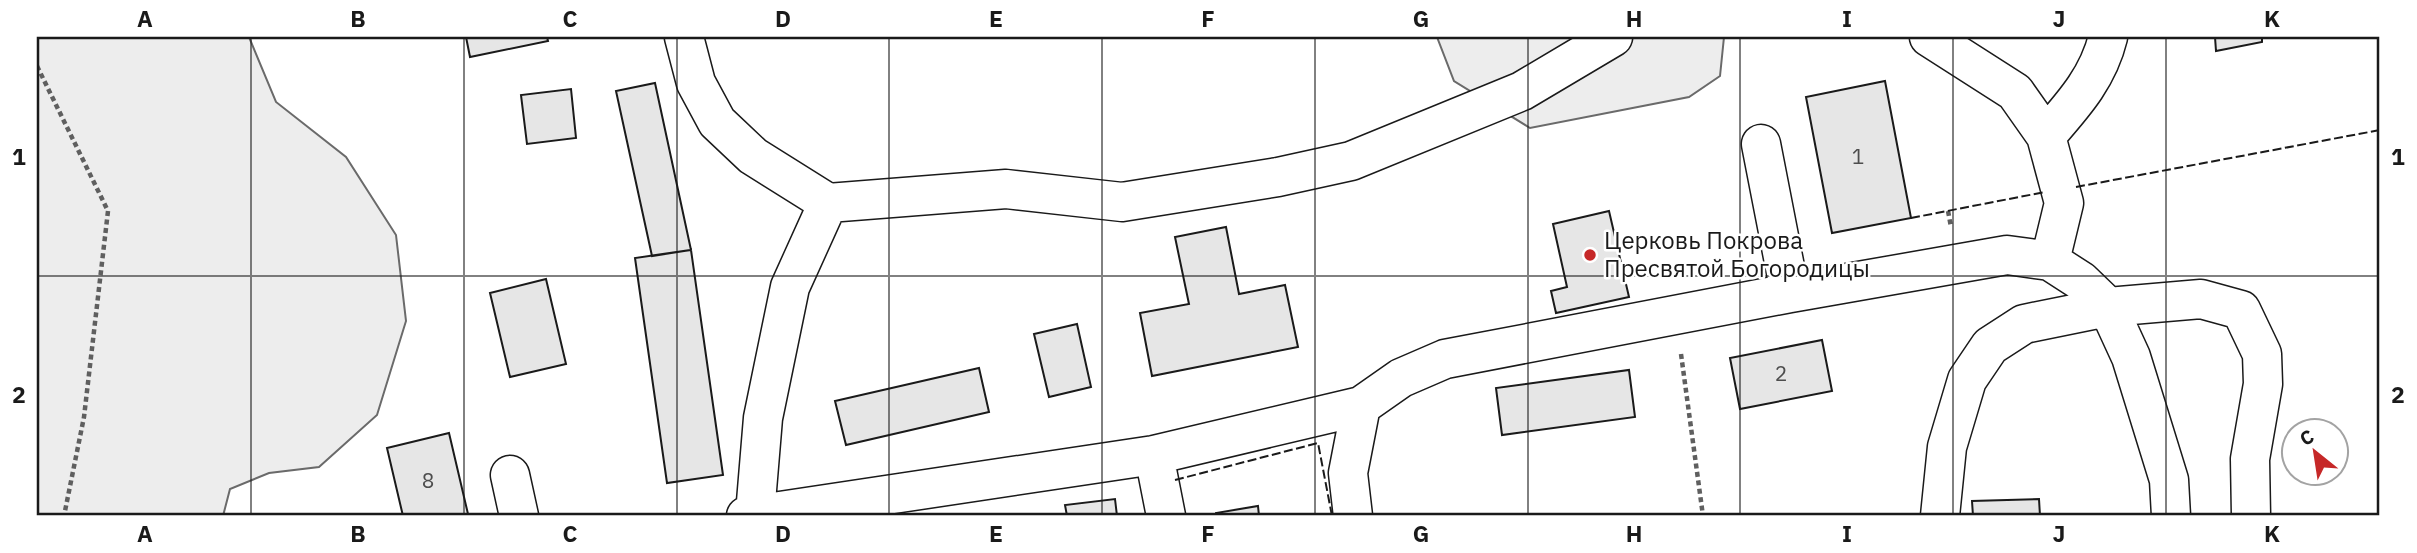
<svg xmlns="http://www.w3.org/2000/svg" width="2417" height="553" viewBox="0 0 2417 553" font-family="'IBM Plex Sans',sans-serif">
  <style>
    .green { fill: #ededed; stroke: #6a6a6a; stroke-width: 2 }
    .building { fill: #e6e6e6; stroke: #1a1a1a; stroke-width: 2 }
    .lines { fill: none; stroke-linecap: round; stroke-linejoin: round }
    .minor-casing { stroke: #1a1a1a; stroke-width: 41 }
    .path { stroke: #5f5f5f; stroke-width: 4.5; stroke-dasharray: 5 3.5; stroke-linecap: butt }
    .minor { stroke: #fff; stroke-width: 38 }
    .fence { stroke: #1a1a1a; stroke-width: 2; stroke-dasharray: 9 3.5; stroke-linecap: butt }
    .grid { fill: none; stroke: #1a1a1a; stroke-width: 2; stroke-opacity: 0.55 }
    .poi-dot { fill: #c62828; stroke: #fff; stroke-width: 2.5 }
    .labels { text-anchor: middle; stroke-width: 5; stroke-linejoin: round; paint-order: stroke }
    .number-label { font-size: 21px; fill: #4d4d4d }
    .poi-label { font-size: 24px; fill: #1a1a1a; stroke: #fff; text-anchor: start }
    .neatline { fill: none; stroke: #1a1a1a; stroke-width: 2.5 }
    .grid-label { font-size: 23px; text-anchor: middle; font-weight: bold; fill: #1a1a1a }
  </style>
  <rect width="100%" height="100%" fill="#fff"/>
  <path class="green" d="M 37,37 L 249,37 L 276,102 L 346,157 L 396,235 L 406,321 L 377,415 L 319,467 L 269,473 L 230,489 L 223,516 L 37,516 Z
    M 1437,37 L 1724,37 L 1720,76 L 1689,97 L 1530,128 L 1454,81 Z"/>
  <path class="building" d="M 466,37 L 547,37 L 548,41 L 470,57 Z
    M 2215,37 L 2262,37 L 2262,42 L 2216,51 Z
    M 1885,81 L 1911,218 L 1832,233 L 1806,97 Z
    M 655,83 L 691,250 L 652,256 L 616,91 Z
    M 571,89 L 576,138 L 527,144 L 521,95 Z
    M 1609,211 L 1629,297 L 1556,313 L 1551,291 L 1567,287 L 1553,224 Z
    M 1226,227 L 1239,294 L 1285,285 L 1298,347 L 1152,376 L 1140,313 L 1189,304 L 1175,237 Z
    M 691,250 L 723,475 L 667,483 L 635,258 Z
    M 546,279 L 566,364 L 510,377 L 490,293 Z
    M 1077,324 L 1091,387 L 1049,397 L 1034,334 Z
    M 1822,340 L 1832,391 L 1740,409 L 1730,358 Z
    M 979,368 L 989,412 L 846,445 L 835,401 Z
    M 1629,370 L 1635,417 L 1502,435 L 1496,388 Z
    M 449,433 L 468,514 L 403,516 L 387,448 Z
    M 1115,499 L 1117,516 L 1067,516 L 1065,505 Z
    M 2039,499 L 2040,516 L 1973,516 L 1972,501 Z
    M 1258,506 L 1259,516 L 1216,516 L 1216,513 Z"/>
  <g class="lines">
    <defs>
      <path id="minor" d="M 684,37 L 696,83 L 717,122 L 753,156 L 828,203 L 1006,189 L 1122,202 L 1278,177 L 1351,161 L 1522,91 L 1613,37
        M 1929,37 L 2015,92 L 2046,136 L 2064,203 L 2050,261
        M 2046,136 C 2073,105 2098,78 2108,37
        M 1761,144 L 1790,293
        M 1154,455 L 1166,516
        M 510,475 L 519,516
        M 755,514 L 763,418 L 790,287 L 828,203
        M 746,516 L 1154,455 L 1361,406 L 1401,378 L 1445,359 L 1790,293 L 2007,255 L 2050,261 L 2081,281 L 2108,307 L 2131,357 L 2169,480 L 2171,516
        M 1353,516 L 1348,473 L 1361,406
        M 1940,516 L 1947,447 L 1967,380 L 1990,346 L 2024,324 L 2108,307 L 2201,299 L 2241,310 L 2262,354 L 2263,384 L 2250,459 L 2251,516"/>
    </defs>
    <use href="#minor" class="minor-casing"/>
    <path class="path" d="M 37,66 L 108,211 L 84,417 L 64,516
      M 1948,211 L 1951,227
      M 1681,354 L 1703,516"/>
    <use href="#minor" class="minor"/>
    <path class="fence" d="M 2076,187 L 2380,130
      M 1911,218 L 2045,192
      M 1175,480 L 1318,443 L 1332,516"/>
  </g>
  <path class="grid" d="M 251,37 L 251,516M 464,37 L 464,516M 677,37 L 677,516M 889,37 L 889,516M 1102,37 L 1102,516M 1315,37 L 1315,516M 1528,37 L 1528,516M 1740,37 L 1740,516M 1953,37 L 1953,516M 2166,37 L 2166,516M 37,276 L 2380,276"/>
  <circle class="poi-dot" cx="1590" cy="255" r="7"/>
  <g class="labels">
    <g class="number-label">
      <text x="1858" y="164">1</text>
      <text x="1781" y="381">2</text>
      <text x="428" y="488">8</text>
    </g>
    <g class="poi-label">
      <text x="1604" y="249">Церковь Покрова<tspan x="1604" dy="28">Пресвятой Богородицы</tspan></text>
    </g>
  </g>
  <rect width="2417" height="553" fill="none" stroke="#ffffff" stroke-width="77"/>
  <g transform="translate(2315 452) rotate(330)"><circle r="33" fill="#ffffff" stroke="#a3a3a3" stroke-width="2"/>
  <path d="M0-5L12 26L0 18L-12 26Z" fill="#c62828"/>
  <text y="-10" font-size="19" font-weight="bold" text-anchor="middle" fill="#1a1a1a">С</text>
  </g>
  <rect x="38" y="38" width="2340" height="476" class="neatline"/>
  <g class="grid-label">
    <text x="145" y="27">A</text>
    <text x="358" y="27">B</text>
    <text x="570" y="27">C</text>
    <text x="783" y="27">D</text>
    <text x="996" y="27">E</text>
    <text x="1208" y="27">F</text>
    <text x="1421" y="27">G</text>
    <text x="1634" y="27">H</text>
    <text x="1847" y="27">I</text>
    <text x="2059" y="27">J</text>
    <text x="2272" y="27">K</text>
    <text x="19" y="165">1</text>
    <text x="2398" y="165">1</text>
    <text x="19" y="403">2</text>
    <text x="2398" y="403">2</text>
    <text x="145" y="542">A</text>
    <text x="358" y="542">B</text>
    <text x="570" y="542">C</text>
    <text x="783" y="542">D</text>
    <text x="996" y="542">E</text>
    <text x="1208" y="542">F</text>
    <text x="1421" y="542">G</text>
    <text x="1634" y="542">H</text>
    <text x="1847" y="542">I</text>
    <text x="2059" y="542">J</text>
    <text x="2272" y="542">K</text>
  </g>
</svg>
